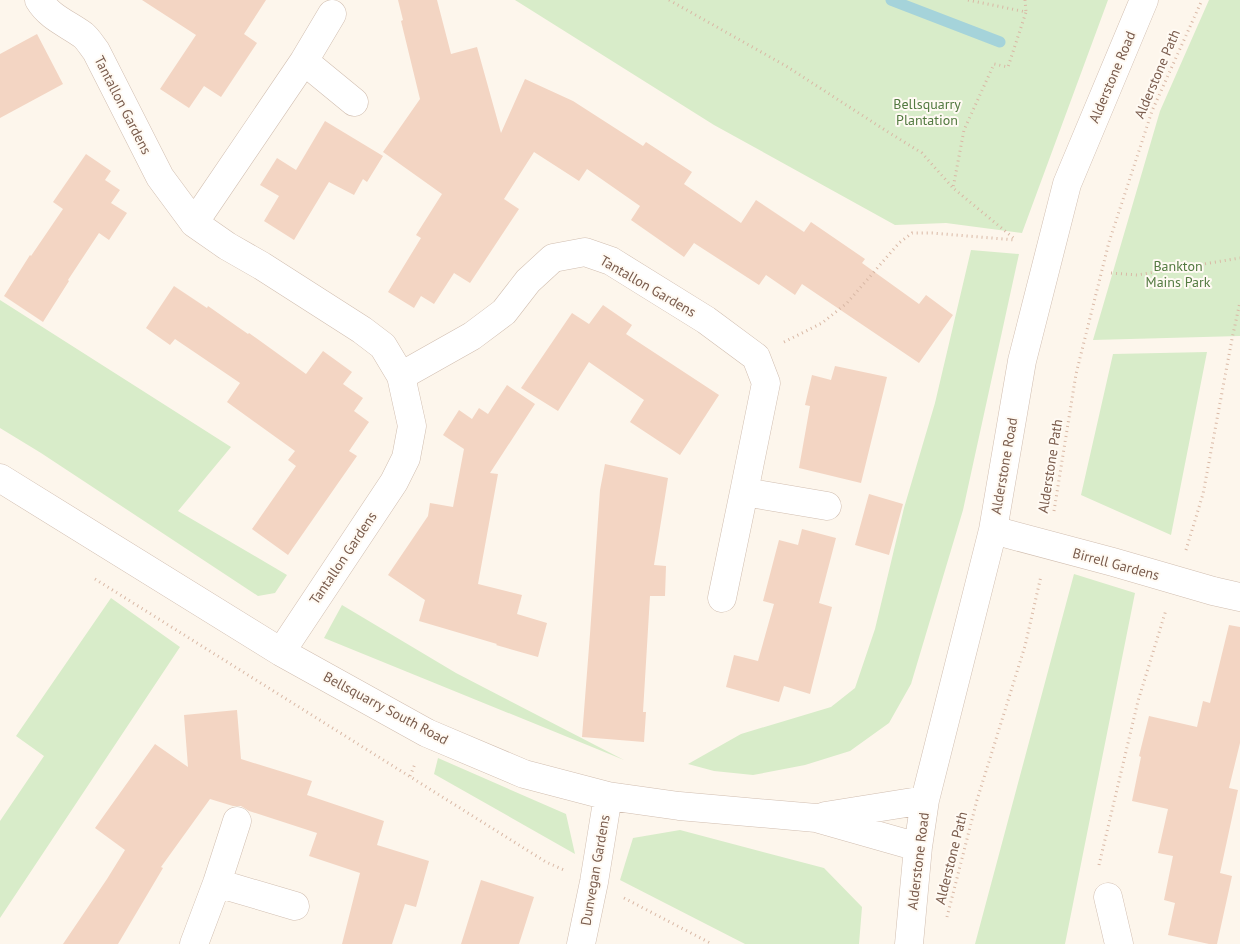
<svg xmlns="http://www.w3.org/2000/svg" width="1240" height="944" viewBox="0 0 1240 944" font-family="'PT Sans',sans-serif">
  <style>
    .green { fill: #d8ecc9 }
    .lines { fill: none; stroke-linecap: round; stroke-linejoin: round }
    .stream { stroke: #a5d3da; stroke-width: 11 }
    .building { fill: #f3d5c3 }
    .minor-casing { stroke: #d1beb0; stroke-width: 29 }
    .path { stroke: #d9b8a5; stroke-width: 3; stroke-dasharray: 1 4; stroke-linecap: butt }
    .minor { stroke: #fff; stroke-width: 28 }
    .labels { text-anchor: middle; stroke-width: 4; stroke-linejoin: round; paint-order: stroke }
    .street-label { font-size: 14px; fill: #7a5c4d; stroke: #fffaf3 }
    .park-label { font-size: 14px; fill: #537a41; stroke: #fffaf3 }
  </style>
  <rect width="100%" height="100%" fill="#fdf6ec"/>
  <path class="green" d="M 515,0 L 1108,0 L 1022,233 L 946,223 L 895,225 L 714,125 Z
    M 1209,0 L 1240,0 L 1240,336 L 1093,340 L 1160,111 Z
    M 971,250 L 1019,254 L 963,510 L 911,684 L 889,723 L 850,751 L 805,765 L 753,775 L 714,771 L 688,764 L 741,734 L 831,707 L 855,688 L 875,629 L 904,508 L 935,403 Z
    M 0,300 L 231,447 L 178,511 L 287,575 L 275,593 L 258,596 L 41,453 L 0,428 Z
    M 1207,352 L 1171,535 L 1081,495 L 1113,354 Z
    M 1074,574 L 1135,593 L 1065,944 L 975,944 Z
    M 111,598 L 180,647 L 0,918 L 0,821 L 44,756 L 16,736 Z
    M 342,605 L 456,673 L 624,760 L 324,638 Z
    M 438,758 L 566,814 L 575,854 L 434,774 Z
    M 680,830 L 824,868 L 862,907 L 859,944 L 745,944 L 620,880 L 633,838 Z"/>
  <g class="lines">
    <path class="stream" d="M 891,0 L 1000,42"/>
  </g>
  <path class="building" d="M 142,0 L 266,0 L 244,34 L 257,43 L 221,97 L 204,86 L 189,108 L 160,89 L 196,35 Z
    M 398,0 L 437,0 L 451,54 L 477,47 L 501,133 L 525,79 L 573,101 L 643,146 L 646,142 L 692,172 L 684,184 L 741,223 L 756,200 L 804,232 L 811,222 L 865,259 L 862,263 L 919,304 L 926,295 L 953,315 L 919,363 L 802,284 L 795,295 L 766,275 L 759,285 L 694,243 L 684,257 L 631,220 L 640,206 L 587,169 L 579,181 L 534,152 L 504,199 L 519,209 L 470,283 L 454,273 L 434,304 L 421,296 L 414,308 L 388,292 L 421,238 L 416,235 L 442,194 L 383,152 L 420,99 L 401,21 L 403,20 Z
    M 37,34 L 63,84 L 0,118 L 0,54 Z
    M 325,121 L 383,156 L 367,182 L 363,179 L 354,195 L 329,182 L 294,240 L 264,221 L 279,196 L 260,185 L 277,158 L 296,170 Z
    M 86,154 L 111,171 L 105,180 L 120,190 L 111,203 L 127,213 L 109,240 L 99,233 L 68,280 L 69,281 L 43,322 L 4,296 L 30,255 L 31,256 L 63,209 L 53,202 Z
    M 174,286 L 207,308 L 208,306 L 248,334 L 249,333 L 306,374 L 323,351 L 352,372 L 343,384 L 363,398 L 354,411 L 369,422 L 349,451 L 357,456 L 288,555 L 252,529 L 296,466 L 288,460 L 295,451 L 227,402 L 240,383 L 175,339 L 170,345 L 146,328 Z
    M 603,305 L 632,325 L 626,334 L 719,395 L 680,455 L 630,422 L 644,400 L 589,362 L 558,411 L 521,388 L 572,313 L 589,324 Z
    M 835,366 L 887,377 L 861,483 L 799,468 L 810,406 L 805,405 L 812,375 L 831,380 Z
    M 507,385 L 535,404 L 490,473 L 498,474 L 478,584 L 522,595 L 517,614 L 547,623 L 538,657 L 496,645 L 497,644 L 419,621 L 425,600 L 388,575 L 428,516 L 430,503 L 453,507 L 464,449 L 443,435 L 459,410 L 472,419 L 479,408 L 488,414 Z
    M 605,464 L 668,478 L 654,565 L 666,566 L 665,596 L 650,596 L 643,712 L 646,712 L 644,742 L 582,737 L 590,634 L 600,490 Z
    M 869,494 L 903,504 L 889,555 L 855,545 Z
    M 802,529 L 836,538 L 819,603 L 832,607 L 810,694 L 784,686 L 779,702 L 726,687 L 734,655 L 758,661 L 774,604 L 763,601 L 779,540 L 798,545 Z
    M 1229,625 L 1240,627 L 1240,743 L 1229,788 L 1238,790 L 1220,873 L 1232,876 L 1217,944 L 1209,944 L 1168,935 L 1175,903 L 1164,900 L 1173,856 L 1158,853 L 1168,809 L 1132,801 L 1141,757 L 1139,756 L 1149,716 L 1197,727 L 1203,701 L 1210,703 Z
    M 237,710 L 241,759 L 312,781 L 307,795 L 384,821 L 377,845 L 429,861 L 416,907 L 405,904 L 392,944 L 342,944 L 360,873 L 309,856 L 317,833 L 249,811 L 241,806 L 233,806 L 210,799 L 161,867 L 163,868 L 118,944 L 63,944 L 107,879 L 125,850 L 95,828 L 155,744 L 188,767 L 184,715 Z
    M 481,880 L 534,897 L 519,944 L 461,944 Z"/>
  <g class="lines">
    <defs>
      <path id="minor" d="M 39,0 C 49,17 68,24 83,35 C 88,39 92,46 96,51 L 160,177 L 194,223 L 227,246 L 262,266 L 362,330 L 383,346 L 401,376 L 412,426 L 406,458 L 394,482 L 281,652
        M 304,61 L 354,102
        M 194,223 L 304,61 L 332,14
        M 401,376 L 472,336 L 504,312 L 528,281 L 553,258 L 585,252 L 611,261 L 706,320 L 756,357 L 766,383 L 744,492 L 827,506
        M 0,478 L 281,652 L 427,733 L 524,774 L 608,796 L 679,806 L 816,818 L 918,847
        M 993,530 L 1113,562 L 1213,591 L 1240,597
        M 722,598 L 744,492
        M 825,816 L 925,800
        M 217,883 L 295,906
        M 1108,897 L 1119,944
        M 194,944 L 217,883 L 237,821
        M 581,944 L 594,882 L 608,796
        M 909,944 L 918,847 L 925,800 L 993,530 L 1022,361 L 1067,184 L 1144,0"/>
    </defs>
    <use href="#minor" class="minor-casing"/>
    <path class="path" d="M 669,0 L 786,66 L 888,132 L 922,153 L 953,188
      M 968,0 L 1026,12 L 1008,67 L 994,64 L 964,130 L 953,188 L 1016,240
      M 1025,0 L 1026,12
      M 1111,273 L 1137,275 L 1240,258
      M 784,342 L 822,323 L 847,303 L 899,243 L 912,233 L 932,233 L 1015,240
      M 1054,511 L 1076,374 L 1109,242 L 1152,111 L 1202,0
      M 1186,550 L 1203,494 L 1232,339 L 1240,302
      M 95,579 L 546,862 L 564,870
      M 410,776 L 415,764
      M 1099,865 L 1138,701 L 1166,610
      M 624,898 L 712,944
      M 947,917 L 977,800 L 1025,646 L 1041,576"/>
    <use href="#minor" class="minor"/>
  </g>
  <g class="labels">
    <g class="street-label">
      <text transform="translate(1157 74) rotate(-67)" y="5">Alderstone Path</text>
      <text transform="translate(1112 77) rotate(-67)" y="5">Alderstone Road</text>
      <text transform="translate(123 105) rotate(63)" y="5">Tantallon Gardens</text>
      <text transform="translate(648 286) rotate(30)" y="5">Tantallon Gardens</text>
      <text transform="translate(1004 466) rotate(-80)" y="5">Alderstone Road</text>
      <text transform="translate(1050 466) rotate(-81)" y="5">Alderstone Path</text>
      <text transform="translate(343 558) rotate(-56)" y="5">Tantallon Gardens</text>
      <text transform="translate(1116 564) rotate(15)" y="5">Birrell Gardens</text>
      <text transform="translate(386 708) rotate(28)" y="5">Bellsquarry South Road</text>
      <text transform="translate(951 858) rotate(-76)" y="5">Alderstone Path</text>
      <text transform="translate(918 861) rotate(-83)" y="5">Alderstone Road</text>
      <text transform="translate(595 870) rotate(-80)" y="5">Dunvegan Gardens</text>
    </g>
    <g class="park-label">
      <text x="927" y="109">Bellsquarry<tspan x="927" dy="16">Plantation</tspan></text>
      <text x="1178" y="271">Bankton<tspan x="1178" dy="16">Mains Park</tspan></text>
    </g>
  </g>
</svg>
